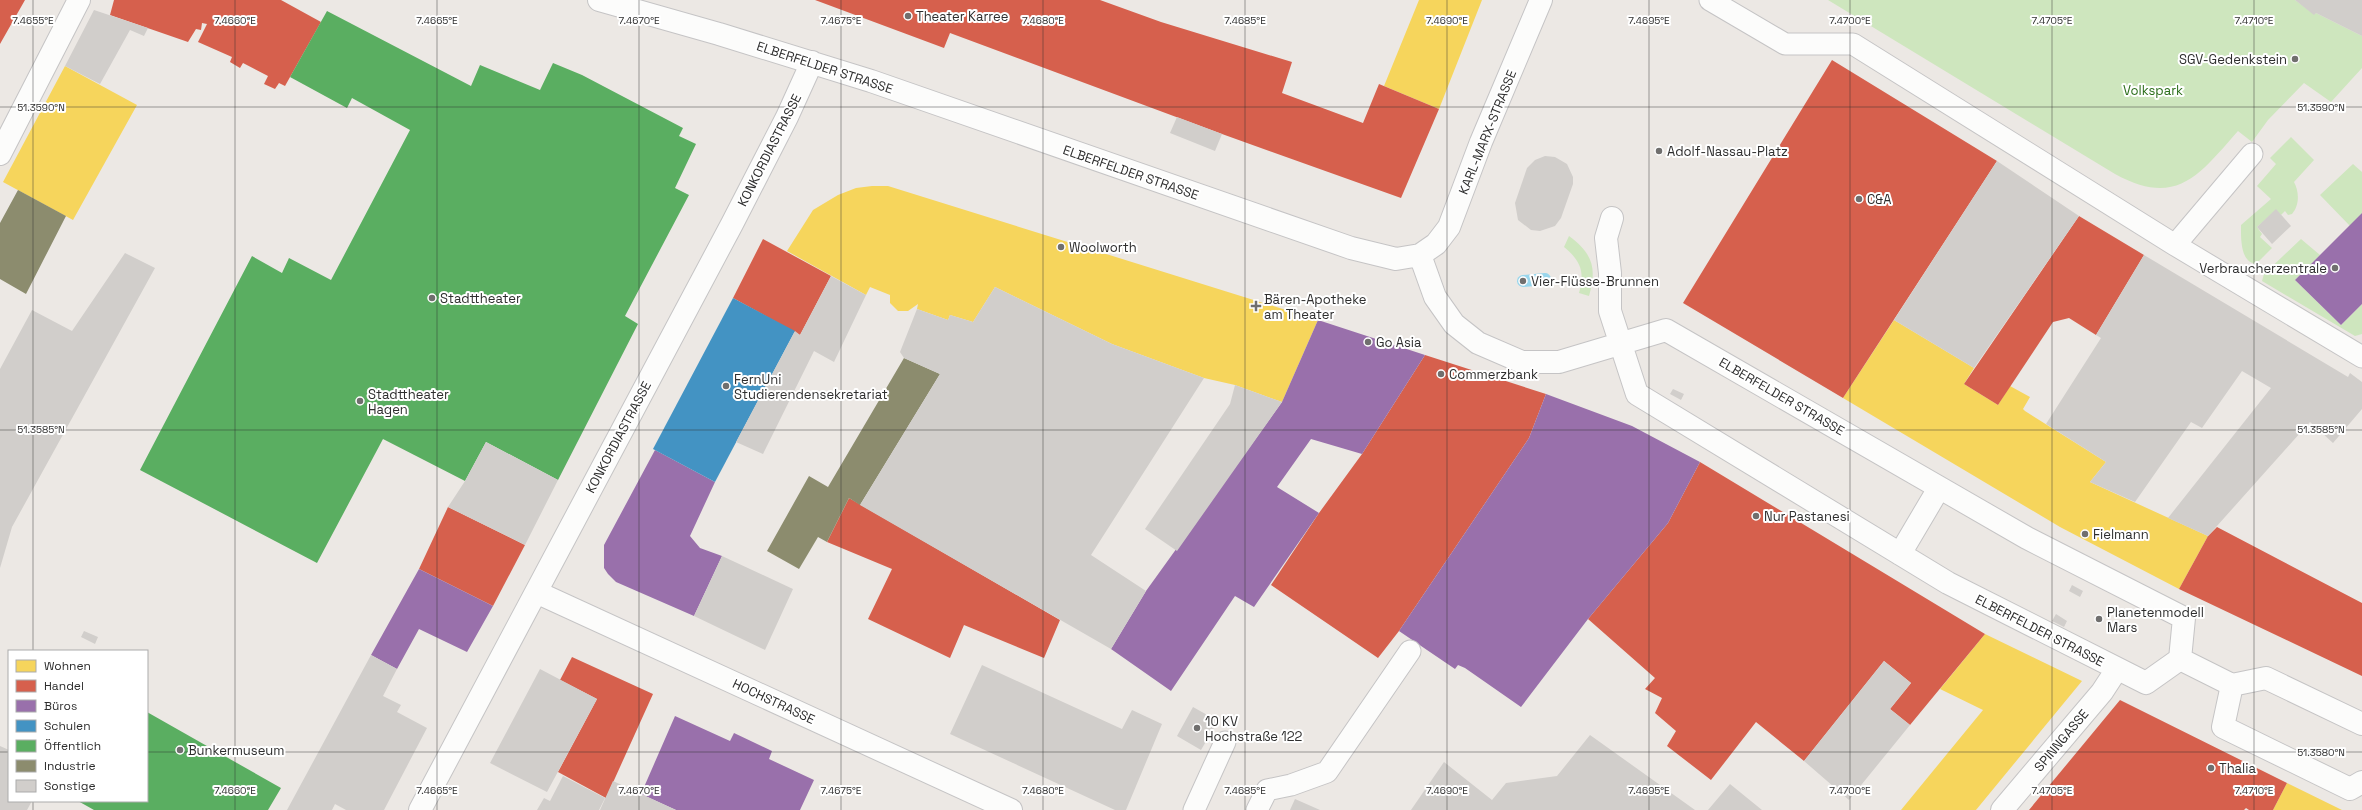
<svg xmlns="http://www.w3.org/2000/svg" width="2362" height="810" viewBox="0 0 2362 810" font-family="'Space Grotesk',sans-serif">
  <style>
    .green { fill: #cee6be }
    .homes { fill: #f6d55c }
    .shops { fill: #d6604d }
    .offices { fill: #9970ab }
    .schools { fill: #4393c3 }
    .public { fill: #5aae61 }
    .industry { fill: #8c8c6e }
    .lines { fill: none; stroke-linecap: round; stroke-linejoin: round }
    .stream { stroke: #99d6ec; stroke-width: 12 }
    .building { fill: #d1cecb }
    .lane-casing { stroke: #c5c4c5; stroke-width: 23 }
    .street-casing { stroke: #c5c4c5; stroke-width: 24 }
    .lane { stroke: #fcfcfb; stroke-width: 21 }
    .street { stroke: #fcfcfb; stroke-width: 22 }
    .ticks { fill: none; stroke: #2e2e2e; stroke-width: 1; stroke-opacity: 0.45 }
    .poi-dot { fill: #706f6e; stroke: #fff; stroke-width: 1.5 }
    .labels { text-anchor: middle; stroke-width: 4; stroke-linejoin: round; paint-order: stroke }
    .poi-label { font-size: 13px; fill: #2e2e2e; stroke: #fff; text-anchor: start }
    .street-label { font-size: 13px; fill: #2e2e2e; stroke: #fff }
    .park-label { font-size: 13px; fill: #2c6e1b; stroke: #fff }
    .ticks-label { font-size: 10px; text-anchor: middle; fill: #2e2e2e; stroke: #fff; stroke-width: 4; stroke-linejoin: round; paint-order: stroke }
  </style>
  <rect width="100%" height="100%" fill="#ece8e4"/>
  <path class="green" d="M 1828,0 L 2295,0 L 2314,14 L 2316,13 L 2362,36 L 2362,68 L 2331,102 L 2304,83 L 2268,120 L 2252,142 L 2238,131 C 2199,175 2177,208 2115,174 Z
    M 2291,137 L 2314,160 L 2294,182 C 2299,191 2300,205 2292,214 L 2288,215 L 2285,211 L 2281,215 L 2276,210 L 2257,227 L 2262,234 L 2260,237 L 2272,248 L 2256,264 C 2240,262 2241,238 2241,225 L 2271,199 L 2257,186 L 2276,164 L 2270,158 Z
    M 2353,164 L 2362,172 L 2362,213 L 2350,226 L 2320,195 Z
    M 1569,236 C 1593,254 1597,268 1589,296 L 1579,293 C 1585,272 1581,261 1564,247 Z
    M 2301,239 L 2320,255 L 2295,280 L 2341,325 L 2362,304 L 2362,334 L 2355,336 L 2262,281 L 2264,274 Z"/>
  <path class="homes" d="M 1419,0 L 1482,0 L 1439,109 L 1384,86 Z
    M 65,66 L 137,105 L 73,220 L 3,182 Z
    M 872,186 L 888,186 L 1318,320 L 1282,402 L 1235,385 L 1204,378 L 1112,344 L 995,287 L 973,322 L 950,315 L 948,320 L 917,309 L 918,304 L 908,311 L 898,311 L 890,303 L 890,295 L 870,287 L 866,295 L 787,251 L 813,210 L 838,195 L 856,188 Z
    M 1894,320 L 1974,368 L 1964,384 L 1998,405 L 2010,386 L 2030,397 L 2023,409 L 2025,411 L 2106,462 L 2090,482 L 2208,536 L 2179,589 L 2060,527 L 1843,398 Z
    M 1985,634 L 2082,681 L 1976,810 L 1901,810 L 1983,710 L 1940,689 Z
    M 2287,783 L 2342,810 L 2273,810 Z"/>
  <path class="shops" d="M 0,0 L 25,0 L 0,44 Z
    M 114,0 L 281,0 L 321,22 L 285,86 L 279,83 L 275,89 L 264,84 L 268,76 L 243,63 L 240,68 L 230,62 L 232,57 L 198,42 L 207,24 L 202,23 L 201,30 L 196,29 L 188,42 L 110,15 Z
    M 815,0 L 1100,0 L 1161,22 L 1292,62 L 1282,93 L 1363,123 L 1379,84 L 1439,109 L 1401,198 L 1222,134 L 950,33 L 944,48 Z
    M 1832,60 L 1997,161 L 1843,398 L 1683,303 Z
    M 2079,216 L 2144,255 L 2096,335 L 2069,318 L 2053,322 L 1998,405 L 1964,384 Z
    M 763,239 L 831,276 L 800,335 L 733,298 Z
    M 1425,355 L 1546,394 L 1529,438 L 1399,631 L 1378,658 L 1271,585 L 1319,513 L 1362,454 Z
    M 1700,462 L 1985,634 L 1910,725 L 1890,709 L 1911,683 L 1884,661 L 1804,761 L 1756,722 L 1711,780 L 1667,746 L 1676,731 L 1655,713 L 1662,698 L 1645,689 L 1655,678 L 1588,619 L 1668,523 Z
    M 849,498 L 1060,620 L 1044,658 L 964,625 L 950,658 L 868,619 L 892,569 L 827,542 Z
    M 448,507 L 525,545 L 493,606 L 419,569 Z
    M 2217,527 L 2362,603 L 2362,676 L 2179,589 L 2208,536 Z
    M 572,657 L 653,694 L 606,798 L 558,772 L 597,699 L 560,680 Z
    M 2120,700 L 2287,783 L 2273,810 L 2249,810 L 2246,808 L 2244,810 L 2029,810 Z"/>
  <path class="offices" d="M 2362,213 L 2362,304 L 2341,325 L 2295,280 Z
    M 1318,320 L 1425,355 L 1362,454 L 1311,439 L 1277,487 L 1319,513 L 1254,607 L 1235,596 L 1171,691 L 1111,649 L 1146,591 L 1282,402 Z
    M 1546,394 L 1632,426 L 1700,462 L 1668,523 L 1588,619 L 1521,707 L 1465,668 L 1458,665 L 1455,669 L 1399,631 L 1529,438 Z
    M 655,450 L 715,482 L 690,536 L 700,548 L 722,556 L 694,616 L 616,582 L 608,574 L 604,568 L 604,545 Z
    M 419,569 L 493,606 L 467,652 L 419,629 L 397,669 L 371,655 Z
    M 675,716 L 730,741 L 734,733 L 772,751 L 769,759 L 814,780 L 800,810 L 676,810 L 641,794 Z"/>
  <path class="schools" d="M 733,298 L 795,331 L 715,482 L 653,449 Z"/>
  <path class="public" d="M 327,11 L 471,86 L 480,65 L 540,90 L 553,63 L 582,75 L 683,128 L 679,136 L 696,144 L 675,188 L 689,195 L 625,316 L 638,324 L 558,480 L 486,442 L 465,481 L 383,439 L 317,563 L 140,470 L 252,256 L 282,273 L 289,258 L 331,280 L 410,130 L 352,98 L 347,108 L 290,77 Z
    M 147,712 L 281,788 L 268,810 L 94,810 L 78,801 L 147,801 Z"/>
  <path class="industry" d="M 18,190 L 66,216 L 26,294 L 0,279 L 0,223 Z
    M 904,358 L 940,374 L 860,505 L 849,498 L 827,542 L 818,537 L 799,569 L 767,551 L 809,476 L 828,487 Z"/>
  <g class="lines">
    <path class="stream" d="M 1523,281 L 1545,279"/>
  </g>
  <path class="building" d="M 2295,0 L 2362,0 L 2362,36 L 2316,13 L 2314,15 Z
    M 94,10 L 148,28 L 144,36 L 130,30 L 100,84 L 65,66 Z
    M 1177,117 L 1222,134 L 1215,151 L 1170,133 Z
    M 1545,156 L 1555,157 L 1567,164 L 1573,177 L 1573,184 L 1561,218 L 1555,226 L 1540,231 L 1531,230 L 1518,220 L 1515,203 L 1527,168 L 1535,160 Z
    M 1997,161 L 2079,216 L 1974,368 L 1894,320 Z
    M 2276,209 L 2291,226 L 2272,244 L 2257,227 Z
    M 125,253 L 155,268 L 12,527 L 0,568 L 0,369 L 32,310 L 72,331 Z
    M 2144,255 L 2348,377 L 2350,373 L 2362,382 L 2362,409 L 2333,443 L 2310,422 L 2208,536 L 2168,518 L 2271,388 L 2242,371 L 2202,428 L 2191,422 L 2135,502 L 2090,482 L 2106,462 L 2046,424 L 2101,338 L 2096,335 Z
    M 831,276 L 866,295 L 834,362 L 814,351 L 763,454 L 736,442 L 795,331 L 800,335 Z
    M 995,287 L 1112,344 L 1204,378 L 1091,555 L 1146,591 L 1111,649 L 860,505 L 940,374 L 904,358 L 900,352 L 917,309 L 948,320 L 950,315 L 973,322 Z
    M 1235,385 L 1282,402 L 1177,551 L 1145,529 L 1230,404 Z
    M 1673,389 L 1684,394 L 1681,400 L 1670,394 Z
    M 486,442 L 558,480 L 525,545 L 448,507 L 465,481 Z
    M 722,556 L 793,589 L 765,650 L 694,616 Z
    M 2072,585 L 2083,591 L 2080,597 L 2069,591 Z
    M 2056,614 L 2067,621 L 2064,627 L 2052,621 Z
    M 84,631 L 98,637 L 95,644 L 81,637 Z
    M 371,655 L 397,669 L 383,696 L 401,705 L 397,712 L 427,728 L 384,810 L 346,810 L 335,804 L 332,810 L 287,810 Z
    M 1884,661 L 1911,683 L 1890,709 L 1910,725 L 1849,800 L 1804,761 Z
    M 982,665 L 1122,729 L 1132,710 L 1162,724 L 1126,810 L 1115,810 L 950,734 Z
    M 540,669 L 597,699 L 547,792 L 490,763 Z
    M 1193,707 L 1218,721 L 1201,750 L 1177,736 Z
    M 1590,735 L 1695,810 L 1411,810 L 1444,762 L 1492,800 L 1506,783 L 1557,776 Z
    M 0,746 L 9,750 L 9,801 L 32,801 L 27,810 L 0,810 Z
    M 563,776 L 605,798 L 599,810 L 537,810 L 544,798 L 550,801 Z
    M 613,781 L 641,794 L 676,810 L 600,810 Z
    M 1730,784 L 1762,810 L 1708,810 Z
    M 1295,799 L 1320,810 L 1290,810 Z"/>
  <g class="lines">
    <defs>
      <path id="lane" d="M 1710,0 L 1785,44 L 1853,44 L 2175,245 L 2362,357
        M 2175,245 L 2252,154
        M 1194,810 L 1225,742
        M 1257,810 L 1267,790 L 1291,785 L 1327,772 L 1410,651"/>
      <path id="street" d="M 599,0 L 719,34 L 871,81 L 1351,248 L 1396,259 L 1420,255 L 1436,244 L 1449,227 L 1481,142 L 1541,0
        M 0,154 L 79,0
        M 1420,255 L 1435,297 L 1454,324 L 1478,343 L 1522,362 L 1559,362 L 1666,330 L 2027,538 L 2184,618 L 2180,659 L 2146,683 L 1948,583 L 1637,394 L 1610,311 L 1610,273 L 1606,238 L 1612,218
        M 1900,554 L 1939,488
        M 536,592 L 1011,810
        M 2180,659 L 2232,685 L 2266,678 L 2362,724
        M 2232,685 L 2223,727 L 2350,789 L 2362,782
        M 420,810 L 732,224 L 787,117 L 812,62
        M 2002,810 L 2102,692 L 2117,669"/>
    </defs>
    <use href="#lane" class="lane-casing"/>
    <use href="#street" class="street-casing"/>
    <use href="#lane" class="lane"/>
    <use href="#street" class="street"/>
  </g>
  <path class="ticks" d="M 33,0 L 33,651M 235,0 L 235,810M 437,0 L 437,810M 639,0 L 639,810M 841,0 L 841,810M 1043,0 L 1043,810M 1245,0 L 1245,810M 1447,0 L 1447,810M 1649,0 L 1649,810M 1850,0 L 1850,810M 2052,0 L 2052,810M 2254,0 L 2254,810M 0,107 L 2362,107M 0,430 L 2362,430M 0,752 L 9,752M 147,752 L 2362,752M 33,801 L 33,810"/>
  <g class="poi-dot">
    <circle cx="908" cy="16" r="4"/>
    <circle cx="2295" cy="59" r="4"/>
    <circle cx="1659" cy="151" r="4"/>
    <circle cx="1859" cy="199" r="4"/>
    <circle cx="1061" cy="247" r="4"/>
    <circle cx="2335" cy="268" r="4"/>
    <circle cx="1523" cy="281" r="4"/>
    <circle cx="432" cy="298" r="4"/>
    <path d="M1254 300h4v4h4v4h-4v4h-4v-4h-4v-4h4z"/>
    <circle cx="1368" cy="342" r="4"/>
    <circle cx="1441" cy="374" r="4"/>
    <circle cx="726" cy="386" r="4"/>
    <circle cx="360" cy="401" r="4"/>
    <circle cx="1756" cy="516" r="4"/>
    <circle cx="2085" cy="534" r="4"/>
    <circle cx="2099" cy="619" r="4"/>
    <circle cx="1197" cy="728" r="4"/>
    <circle cx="180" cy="750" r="4"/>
    <circle cx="2211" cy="768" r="4"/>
  </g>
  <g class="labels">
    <g class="poi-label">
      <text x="916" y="21">Theater Karree</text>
      <text x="2287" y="64" text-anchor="end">SGV-Gedenkstein</text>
      <text x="1667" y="156">Adolf-Nassau-Platz</text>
      <text x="1867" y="204">C&amp;A</text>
      <text x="1069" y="252">Woolworth</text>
      <text x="2327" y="273" text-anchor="end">Verbraucherzentrale</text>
      <text x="1531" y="286">Vier-Flüsse-Brunnen</text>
      <text x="440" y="303">Stadttheater</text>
      <text x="1264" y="304">Bären-Apotheke<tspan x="1264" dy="15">am Theater</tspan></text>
      <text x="1376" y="347">Go Asia</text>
      <text x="1449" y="379">Commerzbank</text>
      <text x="734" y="384">FernUni<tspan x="734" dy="15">Studierendensekretariat</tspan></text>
      <text x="368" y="399">Stadttheater<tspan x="368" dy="15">Hagen</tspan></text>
      <text x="1764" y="521">Nur Pastanesi</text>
      <text x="2093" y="539">Fielmann</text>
      <text x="2107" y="617">Planetenmodell<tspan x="2107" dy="15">Mars</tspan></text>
      <text x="1205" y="726">10 KV<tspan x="1205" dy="15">Hochstraße 122</tspan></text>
      <text x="188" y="755">Bunkermuseum</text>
      <text x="2219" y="773">Thalia</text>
    </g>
    <g class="street-label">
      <text transform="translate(825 67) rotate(18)" y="5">ELBERFELDER STRASSE</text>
      <text transform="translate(1487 132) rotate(-68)" y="5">KARL-MARX-STRASSE</text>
      <text transform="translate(769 150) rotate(-63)" y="5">KONKORDIASTRASSE</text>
      <text transform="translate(1131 172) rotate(19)" y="5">ELBERFELDER STRASSE</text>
      <text transform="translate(1782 396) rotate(30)" y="5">ELBERFELDER STRASSE</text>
      <text transform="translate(618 437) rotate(-62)" y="5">KONKORDIASTRASSE</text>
      <text transform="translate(2040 630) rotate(27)" y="5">ELBERFELDER STRASSE</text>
      <text transform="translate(774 701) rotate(25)" y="5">HOCHSTRASSE</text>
      <text transform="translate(2061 740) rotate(-50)" y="5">SPINNGASSE</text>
    </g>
    <g class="park-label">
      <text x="2153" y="95">Volkspark</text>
    </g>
  </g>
  <g class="ticks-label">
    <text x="33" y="24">7.4655°E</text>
    <text x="235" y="24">7.4660°E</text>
    <text x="437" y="24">7.4665°E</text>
    <text x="639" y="24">7.4670°E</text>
    <text x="841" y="24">7.4675°E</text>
    <text x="1043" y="24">7.4680°E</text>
    <text x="1245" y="24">7.4685°E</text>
    <text x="1447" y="24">7.4690°E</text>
    <text x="1649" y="24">7.4695°E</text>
    <text x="1850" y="24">7.4700°E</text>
    <text x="2052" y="24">7.4705°E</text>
    <text x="2254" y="24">7.4710°E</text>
    <text x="41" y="111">51.3590°N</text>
    <text x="2321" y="111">51.3590°N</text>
    <text x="41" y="433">51.3585°N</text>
    <text x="2321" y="433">51.3585°N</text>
    <text x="2321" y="756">51.3580°N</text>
    <text x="235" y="794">7.4660°E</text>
    <text x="437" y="794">7.4665°E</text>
    <text x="639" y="794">7.4670°E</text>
    <text x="841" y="794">7.4675°E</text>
    <text x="1043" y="794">7.4680°E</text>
    <text x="1245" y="794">7.4685°E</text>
    <text x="1447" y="794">7.4690°E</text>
    <text x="1649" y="794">7.4695°E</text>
    <text x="1850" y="794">7.4700°E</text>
    <text x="2052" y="794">7.4705°E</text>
    <text x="2254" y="794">7.4710°E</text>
  </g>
  <rect x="8" y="650" width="140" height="152" fill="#ffffff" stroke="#ababab"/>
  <rect x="16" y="660" width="20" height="12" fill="#f6d55c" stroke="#ababab"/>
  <text x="44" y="670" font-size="12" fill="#2e2e2e">Wohnen</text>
  <rect x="16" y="680" width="20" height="12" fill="#d6604d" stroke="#ababab"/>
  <text x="44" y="690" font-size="12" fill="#2e2e2e">Handel</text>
  <rect x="16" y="700" width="20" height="12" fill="#9970ab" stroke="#ababab"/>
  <text x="44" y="710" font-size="12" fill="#2e2e2e">Büros</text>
  <rect x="16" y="720" width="20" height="12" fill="#4393c3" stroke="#ababab"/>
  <text x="44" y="730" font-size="12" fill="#2e2e2e">Schulen</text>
  <rect x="16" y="740" width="20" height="12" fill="#5aae61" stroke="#ababab"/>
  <text x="44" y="750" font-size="12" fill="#2e2e2e">Öffentlich</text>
  <rect x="16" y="760" width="20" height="12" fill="#8c8c6e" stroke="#ababab"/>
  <text x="44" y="770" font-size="12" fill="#2e2e2e">Industrie</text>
  <rect x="16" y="780" width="20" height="12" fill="#d1cecb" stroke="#ababab"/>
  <text x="44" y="790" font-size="12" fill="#2e2e2e">Sonstige</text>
</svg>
